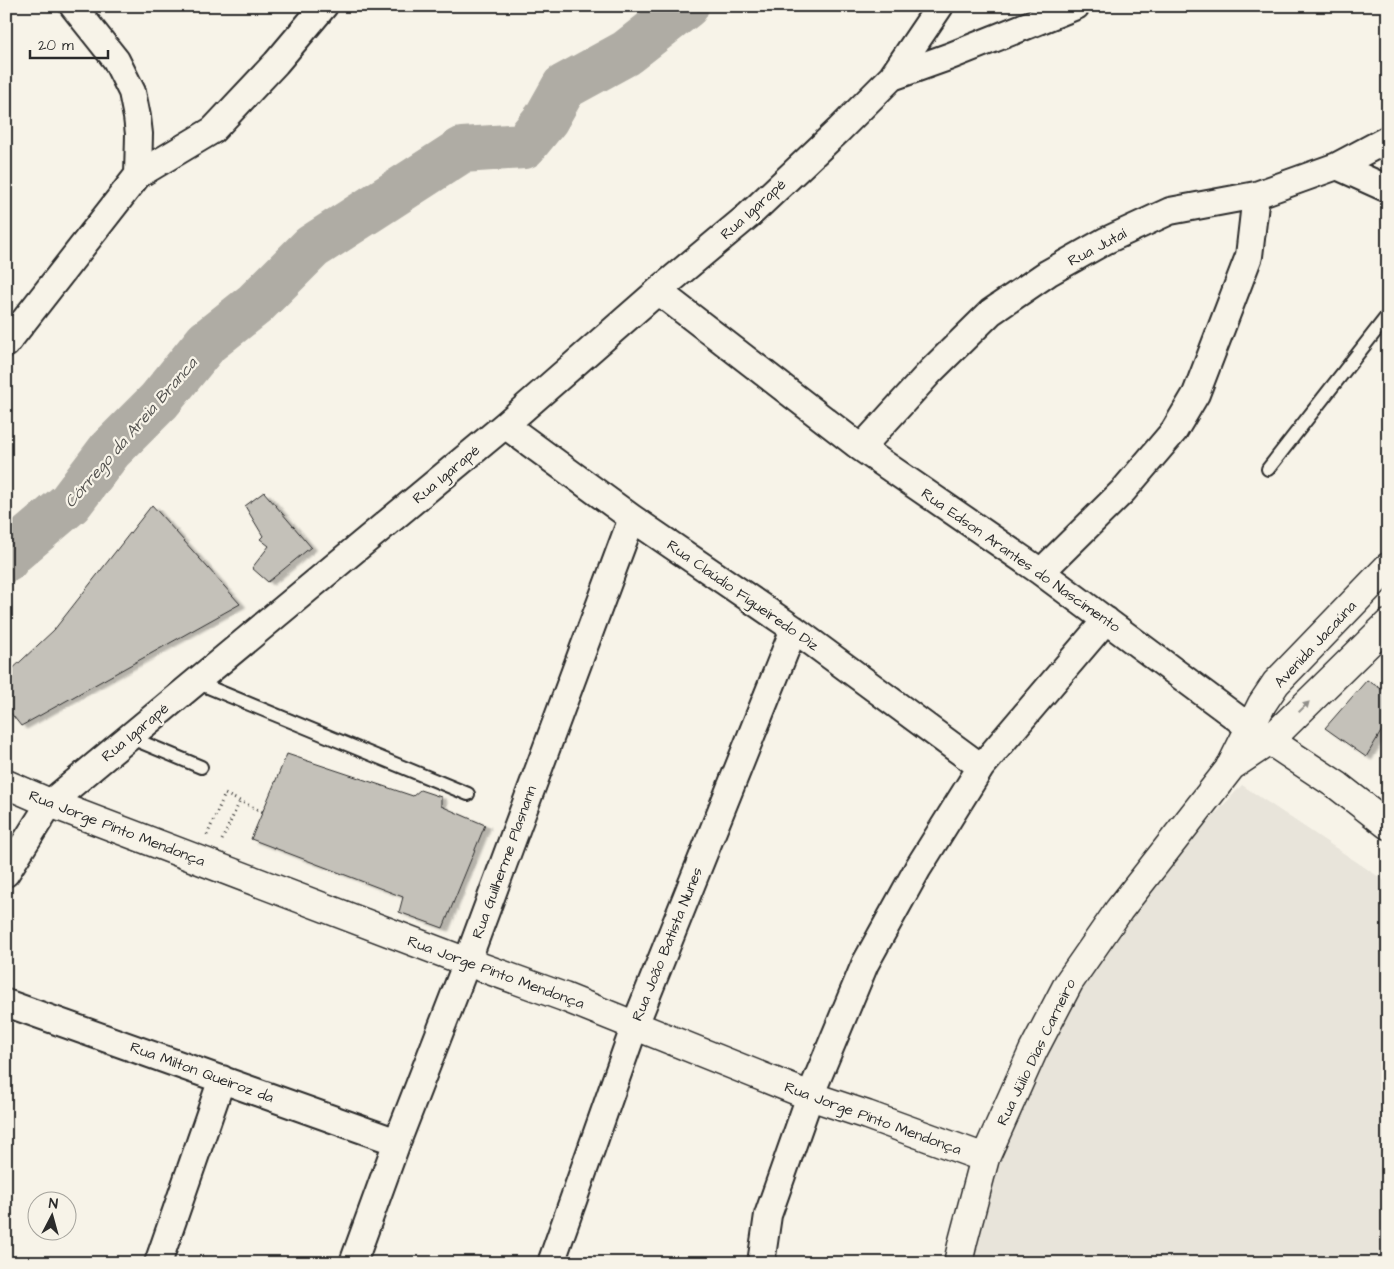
<svg xmlns="http://www.w3.org/2000/svg" width="1394" height="1269" viewBox="0 0 1394 1269" font-family="'Architects Daughter',sans-serif">
  <style>
    .built { fill: #e8e4da }
    .lines { fill: none; stroke-linecap: round; stroke-linejoin: round }
    .river { stroke: #afaca4; stroke-width: 46 }
    .building { fill: #c4c1b9; stroke: #2b2b2b; filter: url(#shadow) }
    .lane-casing { stroke: #2b2b2b; stroke-width: 16 }
    .street-casing { stroke: #2b2b2b; stroke-width: 30 }
    .secondary-casing { stroke: #2b2b2b; stroke-width: 31 }
    .path { stroke: #2b2b2b; stroke-width: 3; stroke-dasharray: 1 4; stroke-linecap: butt }
    .lane { stroke: #f7f3e8; stroke-width: 12 }
    .street { stroke: #f7f3e8; stroke-width: 26 }
    .secondary { stroke: #f7f3e8; stroke-width: 28 }
    .oneway { fill: #918f8a }
    .labels { text-anchor: middle; stroke-width: 4.5; stroke-linejoin: round; paint-order: stroke }
    .street-label { font-size: 15px; fill: #2b2b2b; stroke: #f7f3e8 }
    .water-label { font-size: 16px; font-style: italic; fill: #53524f; stroke: #f7f3e8 }
  </style>
  <defs>
    <filter id="shadow"><feDropShadow dx="5.5" dy="3" stdDeviation="1" flood-color="#0004"/></filter>
  </defs>
  <rect width="100%" height="100%" fill="#f7f3e8"/>
  <filter id="ink" filterUnits="userSpaceOnUse"><feTurbulence type="fractalNoise" baseFrequency=".02" numOctaves="2"/><feDisplacementMap in="SourceGraphic" scale="10" xChannelSelector="R" yChannelSelector="G"/><feConvolveMatrix kernelMatrix="1 2 1 2 8 2 1 2 1" color-interpolation-filters="sRGB"/></filter>
  <g filter="url(#ink)">
    <path class="built" d="M 1242,785 L 1388,883 L 1388,1263 L 965,1263 L 975,1219 L 1014,1126 L 1057,1014 L 1122,915 Z"/>
    <g class="lines">
      <path class="river" d="M 6,560 L 10,554 L 70,503 L 110,450 L 159,401 L 207,342 L 255,304 L 312,247 L 462,150 L 524,146 L 546,119 L 564,87 L 626,53 L 686,6"/>
    </g>
    <path class="building" d="M 264,492 L 311,547 L 268,582 L 252,568 L 269,546 L 260,539 L 263,536 L 245,506 Z
      M 152,505 L 240,604 L 21,726 L 6,707 L 6,675 L 54,630 Z
      M 1367,680 L 1388,693 L 1388,720 L 1366,757 L 1325,728 Z
      M 287,754 L 413,796 L 420,790 L 441,797 L 441,806 L 485,825 L 443,928 L 399,912 L 403,897 L 251,839 Z"/>
    <g class="lines">
      <defs>
        <path id="lane" d="M 1268,469 L 1388,315
          M 196,682 L 468,794
          M 129,737 L 201,767"/>
        <path id="street" d="M 73,6 L 116,60 L 132,92 L 137,117 L 139,134 L 138,175
          M 892,77 L 948,57 L 1076,6
          M 1337,166 L 1388,189
          M 658,291 L 861,448 L 1041,572 L 1249,727
          M 6,344 L 138,175 L 213,130 L 276,63 L 324,6
          M 505,425 L 632,518 L 794,629 L 981,767
          M 861,448 L 931,371 L 991,312 L 1048,273 L 1105,241 L 1170,211 L 1256,195 L 1337,166 L 1388,139
          M 1041,572 L 1123,491 L 1174,431 L 1196,394 L 1249,256 L 1256,195
          M 6,873 L 50,803 L 505,425 L 658,291 L 749,215 L 839,130 L 892,77 L 940,6
          M 6,1003 L 397,1142
          M 158,1263 L 222,1079
          M 353,1263 L 397,1142 L 467,962 L 632,518
          M 551,1263 L 635,1025 L 794,629
          M 761,1263 L 768,1215 L 810,1096 L 865,964 L 918,868 L 981,767 L 1106,620"/>
        <path id="secondary" d="M 1255,731 L 1338,786 L 1388,825
          M 1230,767 L 1269,741 L 1388,624
          M 6,784 L 50,803 L 467,962 L 564,997 L 810,1096 L 867,1115 L 985,1158
          M 958,1263 L 963,1241 L 985,1158 L 1033,1051 L 1069,982 L 1119,910 L 1230,768 L 1262,704 L 1276,683 L 1388,567"/>
      </defs>
      <use href="#lane" class="lane-casing"/>
      <use href="#street" class="street-casing"/>
      <use href="#secondary" class="secondary-casing"/>
      <path class="path" d="M 207,835 L 225,794 L 263,812
        M 222,840 L 240,801"/>
      <use href="#lane" class="lane"/>
      <use href="#street" class="street"/>
      <use href="#secondary" class="secondary"/>
    </g>
    <defs><path id="oneway-solid" d="M-6-.8H1V-3.2L6.5 0L1 3.2V.8H-6Z" transform="scale(1.25)"/></defs>
    <use class="oneway" href="#oneway-solid" transform="translate(1304 707) rotate(-45)"/>
  </g>
  <g class="labels">
    <g class="street-label">
      <text transform="translate(753 209) rotate(-42)" y="5">Rua Igarapé</text>
      <text transform="translate(1097 247) rotate(-28)" y="5">Rua Jutaí</text>
      <text transform="translate(446 474) rotate(-40)" y="5">Rua Igarapé</text>
      <text transform="translate(1021 560) rotate(35)" y="5">Rua Edson Arantes do Nascimento</text>
      <text transform="translate(743 595) rotate(35)" y="5">Rua Claúdio Figueiredo Diz</text>
      <text transform="translate(1315 644) rotate(-47)" y="5">Avenida Jacaúna</text>
      <text transform="translate(135 732) rotate(-40)" y="5">Rua Igarapé</text>
      <text transform="translate(117 828) rotate(21)" y="5">Rua Jorge Pinto Mendonça</text>
      <text transform="translate(504 862) rotate(-70)" y="5">Rua Guilherme Plasnann</text>
      <text transform="translate(667 944) rotate(-68)" y="5">Rua João Batista Nunes</text>
      <text transform="translate(496 972) rotate(20)" y="5">Rua Jorge Pinto Mendonça</text>
      <text transform="translate(1036 1052) rotate(-64)" y="5">Rua Jülio Dias Carneiro</text>
      <text transform="translate(202 1072) rotate(20)" y="5">Rua Milton Queiroz da</text>
      <text transform="translate(873 1118) rotate(20)" y="5">Rua Jorge Pinto Mendonça</text>
    </g>
    <g class="water-label">
      <text transform="translate(130 432) rotate(-49)" y="6">Córrego da Areia Branca</text>
    </g>
  </g>
  <rect width="1394" height="1269" fill="none" stroke="#f7f3e8" stroke-width="25"/>
  <rect x="12" y="12" width="1369" height="1244" fill="none" stroke="#2b2b2b" stroke-width="2" filter="url(#ink)"/>
  <g transform="translate(52 1216) rotate(6)"><circle r="24" fill="#f7f3e8" stroke="#a5a39c"/>
  <path d="M0-4L9 19L0 12L-9 19Z" fill="#2b2b2b"/>
  <text y="-8" font-size="14" font-weight="bold" text-anchor="middle" fill="#2b2b2b">N</text>
  </g>
  <path d="M30 50v8h78v-8" fill="none" stroke="#2b2b2b" stroke-width="2.5"/>
  <text x="38" y="50" font-size="15" fill="#2b2b2b" stroke="#f7f3e8" stroke-width="4" paint-order="stroke">20 m</text>
</svg>
